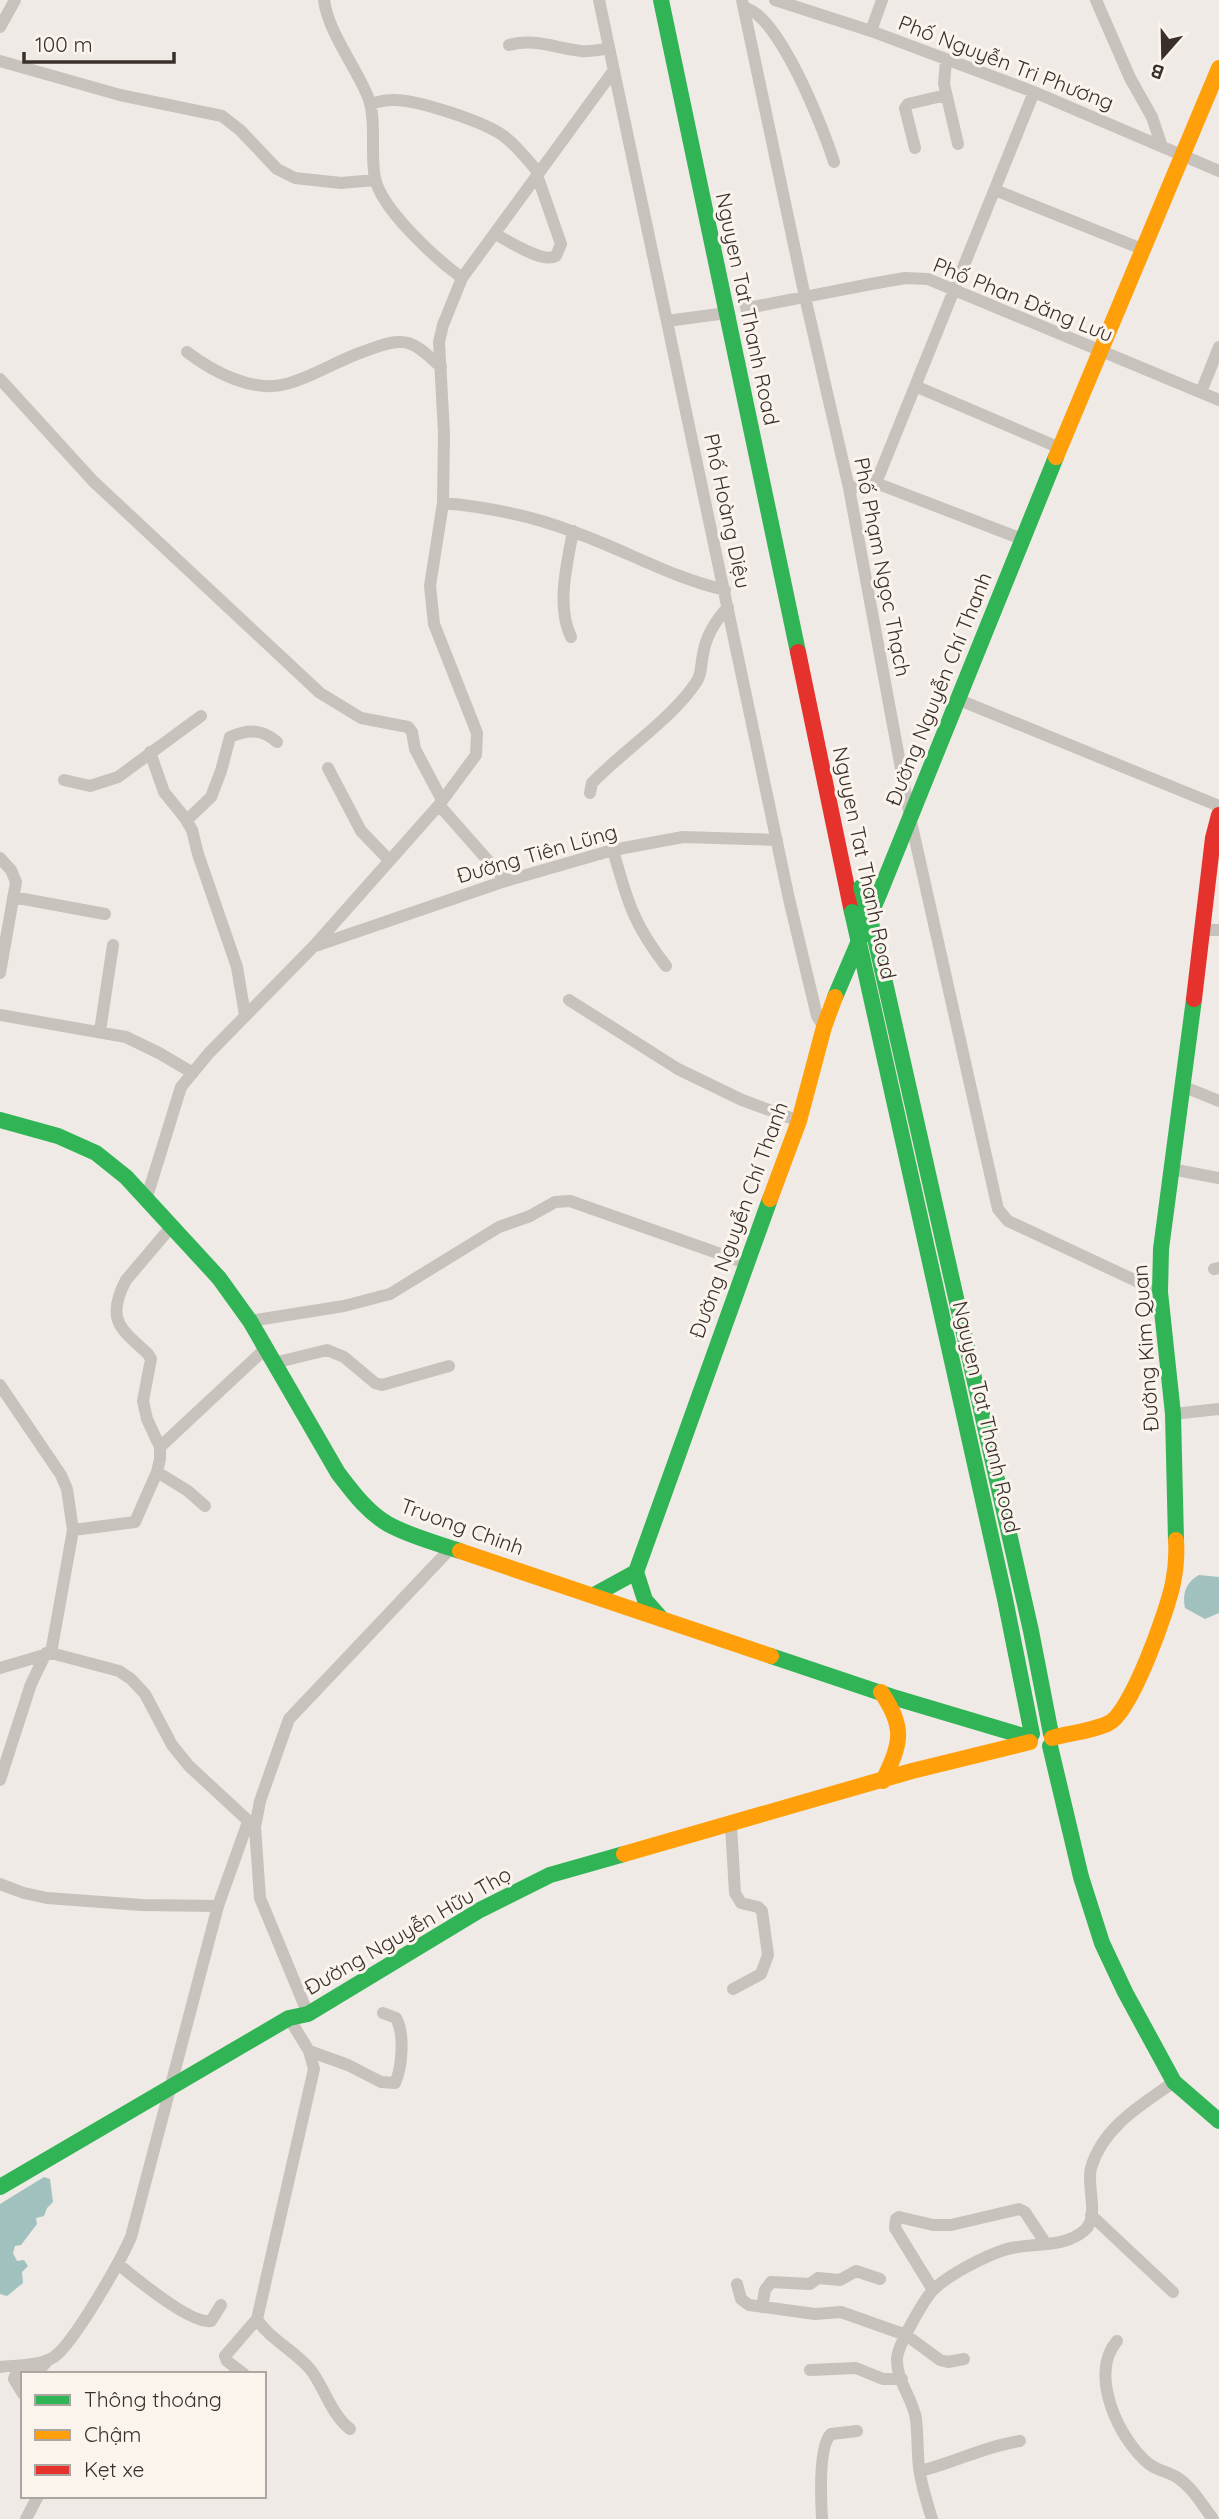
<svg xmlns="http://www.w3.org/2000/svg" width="1219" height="2519" viewBox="0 0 1219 2519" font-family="Quicksand,sans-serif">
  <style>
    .water { fill: #a1c1bf }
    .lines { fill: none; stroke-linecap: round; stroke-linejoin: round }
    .street-tunnel { stroke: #cbc5c0; stroke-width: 12; stroke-dasharray: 12 6; stroke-linecap: butt }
    .street { stroke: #c8c2bd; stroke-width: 12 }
    .fast { stroke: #30b455; stroke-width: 16 }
    .slow { stroke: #ff9f0a; stroke-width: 16 }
    .jam { stroke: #e5322d; stroke-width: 16 }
    .fast-bridge { stroke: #30b455; stroke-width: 16 }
    .labels { text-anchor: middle; stroke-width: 6; stroke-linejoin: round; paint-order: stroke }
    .street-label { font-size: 21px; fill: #3a2f2b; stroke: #faf4ed }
  </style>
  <rect width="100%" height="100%" fill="#efeae5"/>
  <path class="water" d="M 1199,1575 L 1219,1577 L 1219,1613 L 1205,1619 L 1185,1608 C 1182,1594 1186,1582 1199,1575 Z
    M 44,2177 L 50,2179 L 53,2202 L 47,2208 L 44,2216 L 36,2218 L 37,2224 L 21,2245 L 15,2246 L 13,2253 L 17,2261 L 24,2260 L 28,2266 L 22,2272 L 23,2283 L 7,2296 L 0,2294 L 0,2204 Z"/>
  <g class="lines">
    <path class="street-tunnel" d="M 723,314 L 753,307"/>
    <path class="street" d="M 324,0 C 328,32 356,67 368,97 C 377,119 370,154 375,178 C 381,209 436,259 462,278
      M 599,0 L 789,899 L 817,1016 L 824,1027
      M 742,0 L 805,297 L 849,488 L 910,817 L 998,1209 L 1008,1221 L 1160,1292
      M 775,0 L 871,31 L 1034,92 L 1219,171
      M 1096,0 L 1130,78 L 1152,117 L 1162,147
      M 744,8 C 778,12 824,130 834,162
      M 0,27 L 15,0
      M 871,31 L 882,0
      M 509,45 C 535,38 555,48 581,51 C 591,52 600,50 609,48
      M 946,59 L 944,84 L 958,144
      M 0,61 L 120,95 L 222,116 L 240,130 L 277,169 L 295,178 L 341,183 L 375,180
      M 370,104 C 377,102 385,100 392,100 C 416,99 486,122 505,137 C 518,147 528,161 539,173
      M 915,148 L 905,108 L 908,104 L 946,95
      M 995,190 L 1142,249
      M 495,234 C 509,241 543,264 556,256 L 561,244 L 537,175
      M 753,307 L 871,284 L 905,278 L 928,279 L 1219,400
      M 667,321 L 719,314
      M 187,352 C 213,372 253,393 286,384 C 313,377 338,360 365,351 C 376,347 390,341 401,342 C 417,342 430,358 441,367
      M 0,379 L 93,481 L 320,693 L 361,718 L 408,727 L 412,732 L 415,749 L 442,800
      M 915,386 L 1060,448
      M 1201,392 L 1219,347
      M 876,483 L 1034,92
      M 849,488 L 876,483 L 1022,539
      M 443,503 C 487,507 533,516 574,532 C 625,550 672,578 725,590
      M 571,637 C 556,605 567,565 573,531
      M 957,699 L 1219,806
      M 150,752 L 164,792 L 185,818 L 192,830 L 198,854 L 237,967 L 245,1015
      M 328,768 L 361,831 L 389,860
      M 64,780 L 90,786 L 118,777 L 201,716
      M 590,793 L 592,783 C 623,751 674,717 697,681 C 702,673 701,663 703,654 C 706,636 715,621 728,607
      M 439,805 L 506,881
      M 187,820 L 211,797 L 221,771 L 230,737 C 249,729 262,729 277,742
      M 613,850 C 627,900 633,924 666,966
      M 0,858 L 11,870 L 16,882 L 0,973
      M 13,897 L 105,914
      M 1203,930 L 1219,930
      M 315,946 L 505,881 L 613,850 L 683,837 L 777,840
      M 569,1000 L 678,1069 L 742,1100 L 799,1121
      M 0,1015 L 126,1037 L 159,1053 L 193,1073
      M 100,1031 L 113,945
      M 1182,1086 L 1219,1101
      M 1171,1169 L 1219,1178
      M 146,1200 L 181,1087 L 209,1053 L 314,946 L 439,805 L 476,755 L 477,733 L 434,624 L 430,586 L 443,503 L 444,433 L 439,342 L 443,325 L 462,278 L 614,70
      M 1214,1269 L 1219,1268
      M 250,1321 L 344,1306 L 390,1294 L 499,1227 L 530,1216 L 555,1202 L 570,1201 L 746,1263
      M 274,1363 L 327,1350 L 344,1357 L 375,1383 L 382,1385 L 449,1366
      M 0,1385 L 61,1475 L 67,1489 L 73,1530 L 51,1653
      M 1173,1414 L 1219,1409
      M 160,1447 L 266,1348
      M 157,1472 L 188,1491 L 205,1506
      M 73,1530 L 135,1522 L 157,1472 L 160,1459 L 160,1447 L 147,1419 L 143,1401 L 151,1359 L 148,1354 C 121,1329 105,1320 126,1280 L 171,1227
      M 0,1668 L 51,1653 L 119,1671 L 131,1679 L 145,1694 L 172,1745 L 189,1766 L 255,1827
      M 0,1780 L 31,1684 L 46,1653
      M 731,1825 L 735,1893 L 741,1903 L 758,1907 L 762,1911 L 768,1955 L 761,1974 L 733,1989
      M 0,1884 L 24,1893 L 47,1898 L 142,1905 L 218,1906 L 248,1822
      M 308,2014 L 260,1898 L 255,1827 L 260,1801 L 289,1719 L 451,1548
      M 289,2018 L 309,2051 L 314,2069 L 257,2319 C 267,2337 296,2352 310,2369 C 325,2388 330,2413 350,2429
      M 309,2051 L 348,2065 L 381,2082 L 395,2083 C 402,2068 405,2034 396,2018 L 383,2013
      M 1091,2215 L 1173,2292
      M 118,2264 C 135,2278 192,2325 211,2321 L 221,2305
      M 737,2284 L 741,2299 L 749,2305 L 815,2314 L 841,2312 L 906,2335 L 940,2360 L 948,2362 L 964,2359
      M 933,2290 L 895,2228 L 896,2219 L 899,2217 L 933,2225 L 951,2225 L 1019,2209 L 1025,2212 L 1046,2244
      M 762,2307 L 765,2290 L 771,2282 L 810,2284 L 818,2278 L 840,2280 L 856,2271 L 880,2279
      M 1117,2341 C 1088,2374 1119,2440 1149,2464 C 1158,2471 1170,2472 1178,2478 C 1193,2488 1202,2505 1213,2519
      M 0,2367 C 16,2365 40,2366 54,2357 C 74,2343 120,2262 131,2237 L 218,1906
      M 810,2370 L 856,2368 L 883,2379 L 902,2379
      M 23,2374 L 15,2376 L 14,2379 L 23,2394
      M 25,2374 L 38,2372 L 48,2360
      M 244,2374 L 227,2361 L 225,2356 L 257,2319
      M 920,2471 C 954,2463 985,2446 1020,2441
      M 26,2519 L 38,2496
      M 822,2519 C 821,2501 818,2446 831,2434 L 857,2431
      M 932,2519 C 927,2502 921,2485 919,2467 C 917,2451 918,2435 916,2419 C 913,2399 896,2380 897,2359 C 897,2346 925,2298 934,2289 C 950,2274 983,2257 1004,2250 C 1031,2241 1062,2250 1085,2230 C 1100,2216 1086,2186 1091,2168 C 1103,2127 1141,2105 1174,2082"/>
    <path class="fast" d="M 661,0 L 798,652
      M 875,938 L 1031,1631 L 1051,1734
      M 863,961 L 1005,1599 L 1032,1734
      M 835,997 L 880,892 L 1056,457
      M 0,1120 L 58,1136 L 96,1153 L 126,1177 L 219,1278 L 250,1321 L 338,1473 C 352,1491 367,1512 388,1524 C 409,1536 437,1543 460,1551
      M 1176,1540 L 1173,1414 L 1160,1292 L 1161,1249 L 1194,999
      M 636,1572 L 645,1600 L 660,1617
      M 594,1595 L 636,1572 L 770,1199
      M 771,1656 L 896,1698 L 1030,1738
      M 1050,1746 L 1081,1877 L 1102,1943 L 1125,1992 L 1174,2082 L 1219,2121
      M 0,2187 L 289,2018 L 308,2014 L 480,1910 L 550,1875 L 624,1854"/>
    <path class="slow" d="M 1056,457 L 1219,68
      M 770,1199 L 799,1121 L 824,1027 L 835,997
      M 460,1551 L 771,1656
      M 881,1692 C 906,1728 901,1743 883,1781
      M 1052,1738 C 1070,1733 1093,1731 1109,1723 C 1131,1713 1168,1609 1173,1583 C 1176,1568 1177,1554 1176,1540
      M 624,1854 L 912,1771 L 1030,1742"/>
    <path class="jam" d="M 798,652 L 852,912
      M 1194,999 L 1213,838 L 1219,815"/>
    <path class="fast-bridge" d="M 861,887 L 875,938
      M 852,912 L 863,961"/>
  </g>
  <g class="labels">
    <g class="street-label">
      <text transform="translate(1006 63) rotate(21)" y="7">Phố Nguyễn Tri Phương</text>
      <text transform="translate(1023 300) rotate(22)" y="7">Phố Phan Đăng Lưu</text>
      <text transform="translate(747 309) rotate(78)" y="7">Nguyen Tat Thanh Road</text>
      <text transform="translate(727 511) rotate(78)" y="7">Phố Hoàng Diệu</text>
      <text transform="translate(882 567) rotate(79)" y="7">Phố Phạm Ngọc Thạch</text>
      <text transform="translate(939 689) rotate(-68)" y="7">Đường Nguyễn Chí Thanh</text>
      <text transform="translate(537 854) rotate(-16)" y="7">Đường Tiên Lũng</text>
      <text transform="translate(864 863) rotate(78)" y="7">Nguyen Tat Thanh Road</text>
      <text transform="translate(739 1220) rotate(-70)" y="7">Đường Nguyễn Chí Thanh</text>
      <text transform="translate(1146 1348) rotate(-94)" y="7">Đường Kim Quan</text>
      <text transform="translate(986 1417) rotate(77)" y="7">Nguyen Tat Thanh Road</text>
      <text transform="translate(462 1527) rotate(20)" y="7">Truong Chinh</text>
      <text transform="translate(408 1931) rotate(-30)" y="7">Đường Nguyễn Hữu Thọ</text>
    </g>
  </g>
  <rect x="21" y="2372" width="245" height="126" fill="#faf4ed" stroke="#ada59f" stroke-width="2"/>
  <rect x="35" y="2395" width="35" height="10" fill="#30b455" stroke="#ada59f" stroke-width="2"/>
  <text x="84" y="2407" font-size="21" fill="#3a2f2b">Thông thoáng</text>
  <rect x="35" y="2430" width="35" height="10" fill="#ff9f0a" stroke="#ada59f" stroke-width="2"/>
  <text x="84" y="2442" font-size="21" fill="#3a2f2b">Chậm</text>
  <rect x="35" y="2465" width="35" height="10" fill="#e5322d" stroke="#ada59f" stroke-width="2"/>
  <text x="84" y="2477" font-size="21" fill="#3a2f2b">Kẹt xe</text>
  <g transform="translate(1163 56) rotate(200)" stroke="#faf4ed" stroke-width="5" paint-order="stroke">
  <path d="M0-5L12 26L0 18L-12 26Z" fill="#3a2f2b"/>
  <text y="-10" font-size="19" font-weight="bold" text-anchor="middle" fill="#3a2f2b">B</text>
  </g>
  <path d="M24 52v10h150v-10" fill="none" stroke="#3a2f2b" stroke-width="3.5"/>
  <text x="35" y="52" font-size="21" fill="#3a2f2b" stroke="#faf4ed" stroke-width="5" paint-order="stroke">100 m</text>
</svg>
